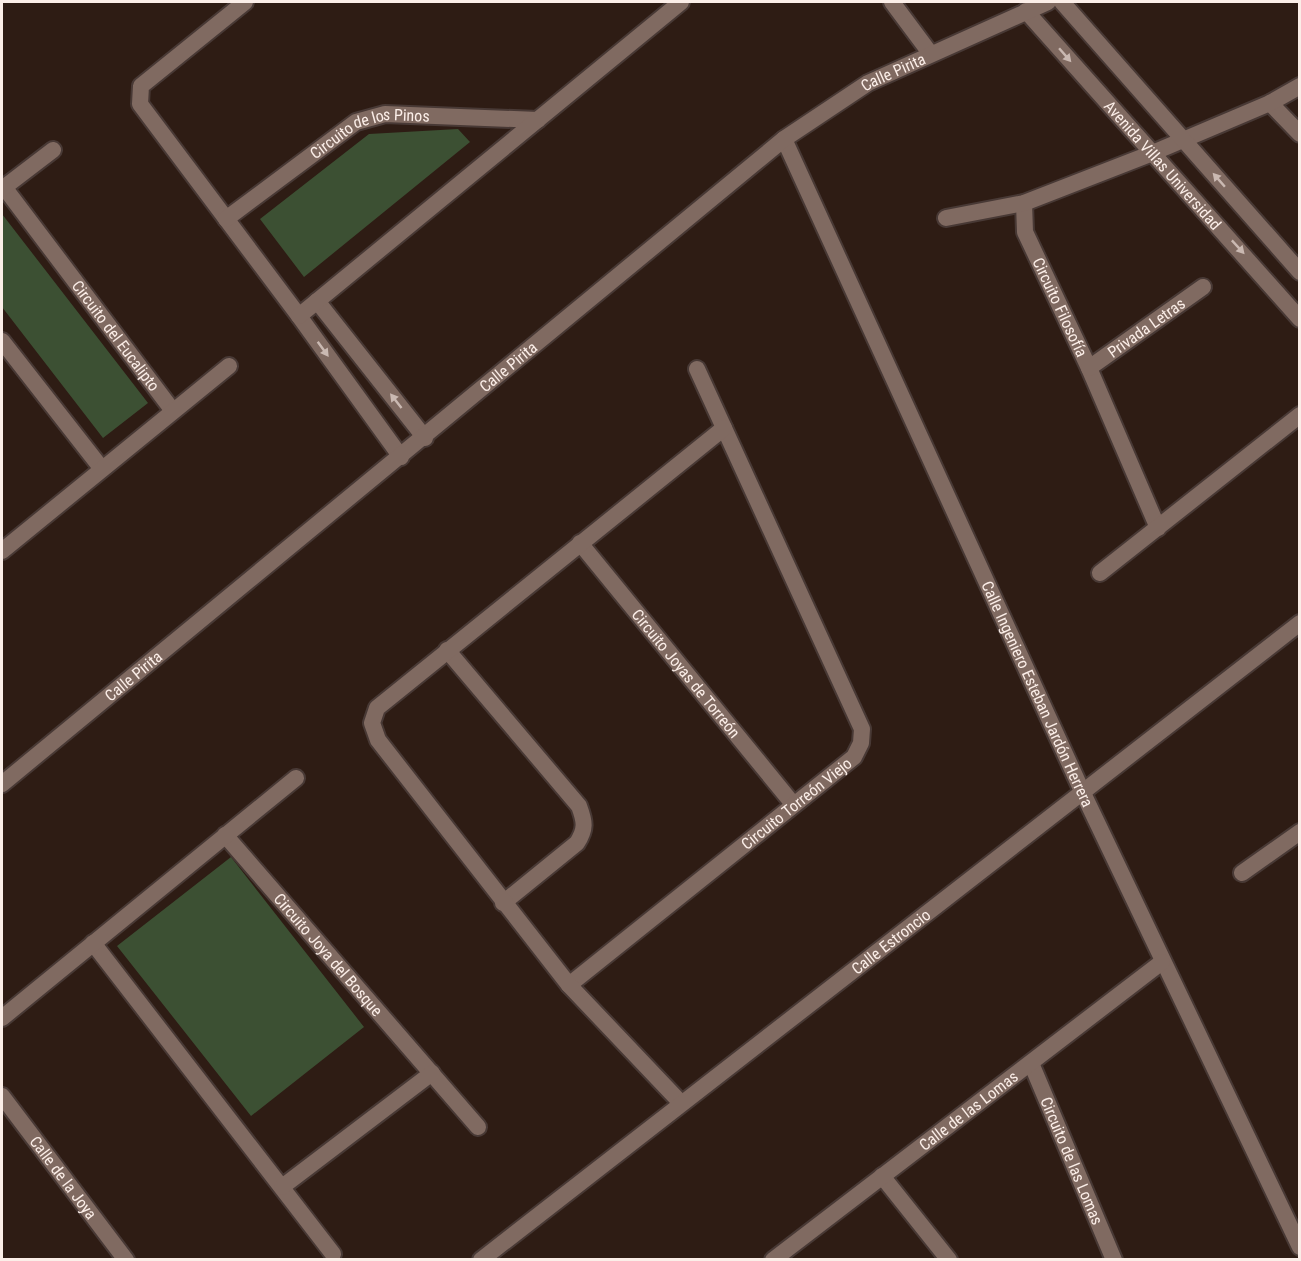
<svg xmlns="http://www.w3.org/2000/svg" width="1301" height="1261" viewBox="0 0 1301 1261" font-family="'Roboto Condensed',sans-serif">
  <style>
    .green { fill: #3c5033 }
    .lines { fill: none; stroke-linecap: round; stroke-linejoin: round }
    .minor-casing { stroke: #483935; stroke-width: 20 }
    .tertiary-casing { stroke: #483935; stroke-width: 20 }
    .minor { stroke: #806a61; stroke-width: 16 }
    .tertiary { stroke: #806a61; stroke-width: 16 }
    .oneway { fill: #cab9b2 }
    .labels { text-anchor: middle; stroke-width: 4.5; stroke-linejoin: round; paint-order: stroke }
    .street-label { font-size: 16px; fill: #fbeee8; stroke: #2e1c14 }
  </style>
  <rect width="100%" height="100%" fill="#2e1c14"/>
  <path class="green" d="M 458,129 L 470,142 L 304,277 L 260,219 L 369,134 Z
    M 2,214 L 148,403 L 103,438 L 2,307 Z
    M 231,857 L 364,1027 L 251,1116 L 117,946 Z"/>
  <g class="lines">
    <defs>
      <g id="minor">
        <path d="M 245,2 L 141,86 L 140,104 L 299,316 L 401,457"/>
        <path d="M 892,2 L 930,53"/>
        <path d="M 1270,103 L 1300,134"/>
        <path id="s1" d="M 784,139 L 1082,791 L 1300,1247"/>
        <path id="s2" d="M 4,187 L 173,411"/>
        <path d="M 2,189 L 53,150"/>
        <path id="s3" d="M 1024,203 L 1025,232 L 1089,368 L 1158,528"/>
        <path d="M 946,218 L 1024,203 L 1150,154 L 1270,103 L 1300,86"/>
        <path id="s4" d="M 226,219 L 356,122 L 385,114 L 538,120"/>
        <path d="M 317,301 L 425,438"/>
        <path d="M 299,316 L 681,2"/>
        <path d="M 2,341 L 102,469"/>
        <path id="s5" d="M 1089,368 L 1203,287"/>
        <path id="s6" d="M 580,543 L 793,804"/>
        <path d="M 2,551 L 229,366"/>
        <path d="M 1100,573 L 1300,415"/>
        <path d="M 447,650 L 579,806 C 585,822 586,829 577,843 L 503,903"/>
        <path id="s7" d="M 225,835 L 478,1127"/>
        <path d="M 1242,873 L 1300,832"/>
        <path d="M 93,943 L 333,1254"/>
        <path id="s8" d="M 569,985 L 854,757 L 861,743 L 862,729 L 697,369"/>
        <path d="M 2,1018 L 296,778"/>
        <path id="s9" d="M 1031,1063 L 1114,1260"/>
        <path id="s10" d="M 2,1096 L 126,1260"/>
        <path d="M 681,1103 L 569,985 L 378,740 L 372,723 L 377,708 L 724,428"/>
        <path d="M 882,1176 L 949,1260"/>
        <path d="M 282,1187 L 432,1073"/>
        <path id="s11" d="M 481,1260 L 1300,623"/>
        <path id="s12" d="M 773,1260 L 1162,962"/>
      </g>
      <g id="tertiary">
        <path d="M 1062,2 L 1300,272"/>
        <path id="s13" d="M 1026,11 L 1300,319"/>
        <path id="s14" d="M 2,784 L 784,139 L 868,83 L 1048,2"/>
      </g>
    </defs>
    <use href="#minor" class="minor-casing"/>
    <use href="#tertiary" class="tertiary-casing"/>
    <use href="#minor" class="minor"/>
    <use href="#tertiary" class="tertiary"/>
  </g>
  <defs><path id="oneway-solid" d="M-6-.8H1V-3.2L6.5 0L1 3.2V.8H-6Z" transform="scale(1.5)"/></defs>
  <g class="oneway">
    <use href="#oneway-solid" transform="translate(1065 55) rotate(49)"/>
    <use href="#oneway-solid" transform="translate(1219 180) rotate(-131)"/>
    <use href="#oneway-solid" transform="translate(1238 247) rotate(47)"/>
    <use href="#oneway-solid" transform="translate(323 349) rotate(54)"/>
    <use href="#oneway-solid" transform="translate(396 401) rotate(-128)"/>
  </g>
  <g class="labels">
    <g class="street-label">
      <text dy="6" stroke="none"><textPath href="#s14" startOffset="1142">Calle Pirita</textPath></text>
      <text dy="6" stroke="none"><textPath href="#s4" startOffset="172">Circuito de los Pinos</textPath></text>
      <text dy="6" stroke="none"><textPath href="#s13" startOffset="206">Avenida Villas Universidad</textPath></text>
      <text dy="6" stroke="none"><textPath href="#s3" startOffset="112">Circuito Filosofía</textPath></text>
      <text dy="6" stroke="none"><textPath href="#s5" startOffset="70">Privada Letras</textPath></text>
      <text dy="6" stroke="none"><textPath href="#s2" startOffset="186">Circuito del Eucalipto</textPath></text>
      <text dy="6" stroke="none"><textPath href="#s14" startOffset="656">Calle Pirita</textPath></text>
      <text dy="6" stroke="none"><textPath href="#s6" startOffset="168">Circuito Joyas de Torreón</textPath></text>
      <text dy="6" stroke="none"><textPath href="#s14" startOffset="170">Calle Pirita</textPath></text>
      <text dy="6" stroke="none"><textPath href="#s1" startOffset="610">Calle Ingeniero Esteban Jardón Herrera</textPath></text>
      <text dy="6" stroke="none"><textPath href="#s8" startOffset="291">Circuito Torreón Viejo</textPath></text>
      <text dy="6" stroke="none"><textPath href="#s11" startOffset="519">Calle Estroncio</textPath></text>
      <text dy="6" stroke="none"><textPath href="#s7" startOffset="158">Circuito Joya del Bosque</textPath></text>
      <text dy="6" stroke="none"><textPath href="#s12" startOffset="246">Calle de las Lomas</textPath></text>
      <text dy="6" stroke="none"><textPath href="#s9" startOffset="106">Circuito de las Lomas</textPath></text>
      <text dy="6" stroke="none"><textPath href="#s10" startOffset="102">Calle de la Joya</textPath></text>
    </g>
  </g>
  <rect width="1301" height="1261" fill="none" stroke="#fbeee8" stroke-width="6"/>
</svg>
